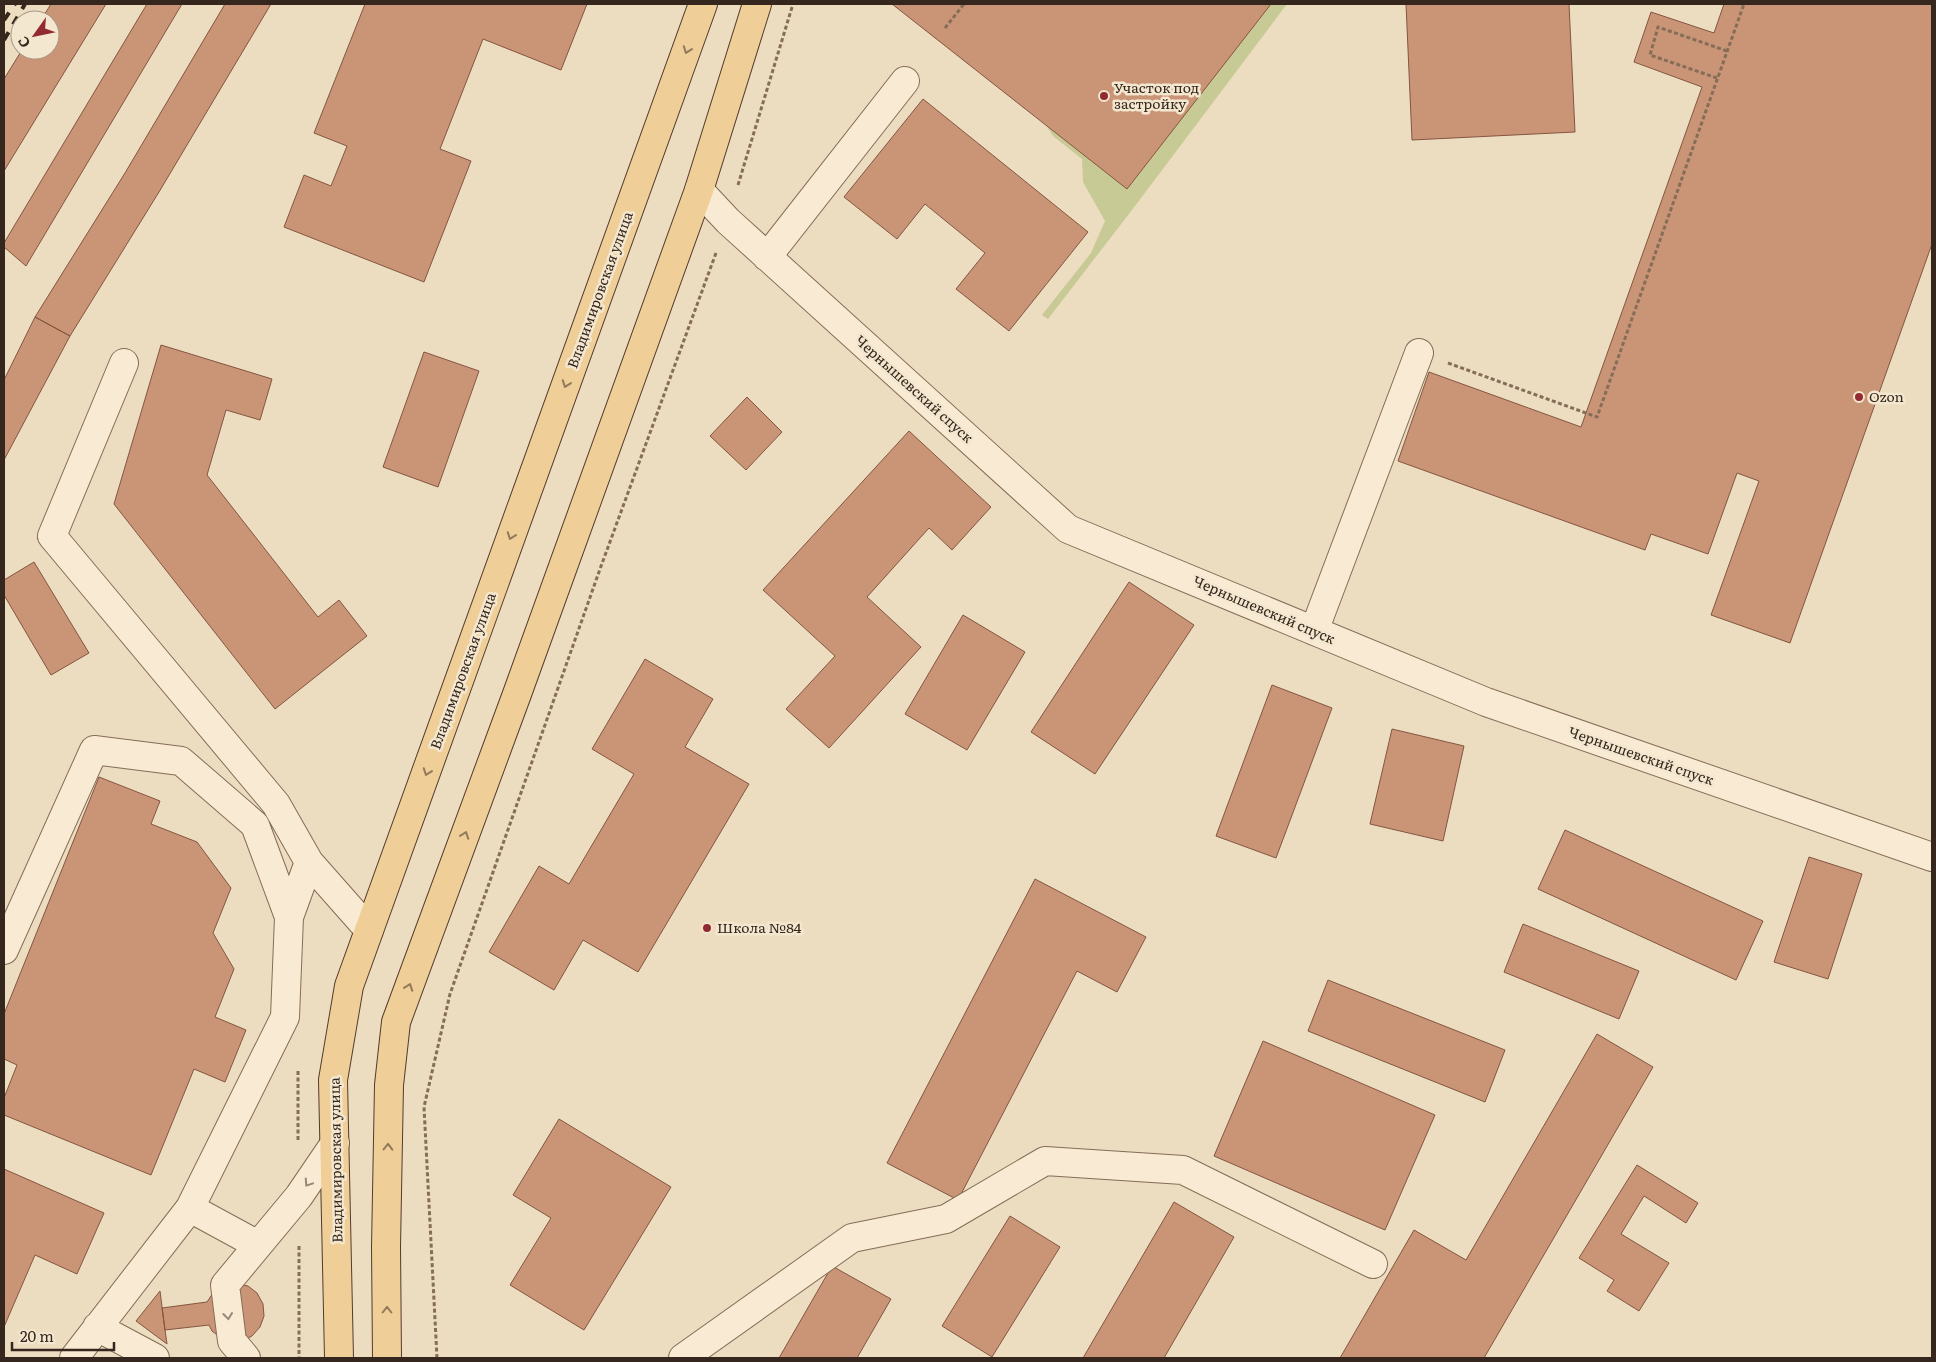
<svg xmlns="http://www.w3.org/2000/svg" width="1936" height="1362" viewBox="0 0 1936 1362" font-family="Literata,serif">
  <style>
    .green { fill: #c7ca94 }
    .building { fill: #ca9477; stroke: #83563f }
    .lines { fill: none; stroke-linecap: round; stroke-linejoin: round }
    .minor-casing { stroke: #856d58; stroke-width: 30 }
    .major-casing { stroke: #523c2d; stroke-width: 30 }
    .path { stroke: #856d58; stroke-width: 3; stroke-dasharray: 4 2.5; stroke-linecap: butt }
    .minor { stroke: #f8ead3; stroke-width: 28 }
    .major { stroke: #f0ce98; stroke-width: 28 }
    .rail { stroke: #35271d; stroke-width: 4; stroke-dasharray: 9 9; stroke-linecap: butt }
    .oneway { stroke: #927a5a }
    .oneway2 { stroke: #968878 }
    .poi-dot { fill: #922a32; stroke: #f4e7cf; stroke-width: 2 }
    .labels { text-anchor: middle; stroke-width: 5; stroke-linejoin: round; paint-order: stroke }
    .poi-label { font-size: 14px; fill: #35271d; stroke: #f4e7cf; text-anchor: start }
    .street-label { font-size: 14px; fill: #35271d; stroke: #f4e7cf }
  </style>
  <rect width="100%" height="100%" fill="#ecdcc0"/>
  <path class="green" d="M 1035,4 L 1287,4 L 1135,206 L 1048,319 L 1042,315 L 1091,253 L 1105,221 L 1083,182 L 1082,159 L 1053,136 L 1032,103 L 1029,8 Z"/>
  <path class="building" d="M 51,4 L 106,4 L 4,171 L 4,79 L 22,50 L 50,50 L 50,20 L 41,20 Z
    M 147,4 L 182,4 L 26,266 L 4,247 L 4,243 Z
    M 225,4 L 271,4 L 159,192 L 70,336 L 35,317 L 125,173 Z
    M 365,4 L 587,4 L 561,70 L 483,39 L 440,149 L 471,161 L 424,282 L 284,227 L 304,175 L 331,186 L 347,146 L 314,133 Z
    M 892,4 L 1271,4 L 1127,189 Z
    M 1406,4 L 1569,4 L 1575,132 L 1412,140 Z
    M 1724,4 L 1932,4 L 1932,244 L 1790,643 L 1711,615 L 1759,481 L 1737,473 L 1708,554 L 1651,534 L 1645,550 L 1398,461 L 1429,372 L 1581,427 L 1702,87 L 1634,62 L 1651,12 L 1714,33 Z
    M 923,99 L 1088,232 L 1009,331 L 956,289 L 985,253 L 925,204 L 897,239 L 844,197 Z
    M 35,317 L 70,336 L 4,460 L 4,380 Z
    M 161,345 L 272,379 L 260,420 L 226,410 L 207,475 L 318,617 L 339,600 L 367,636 L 275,709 L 114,504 Z
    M 424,352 L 479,371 L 438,487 L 383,467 Z
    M 747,397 L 782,432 L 746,470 L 710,436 Z
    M 909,431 L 991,507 L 952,550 L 929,528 L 867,597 L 921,647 L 829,748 L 786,709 L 835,656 L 763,590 Z
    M 34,562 L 89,653 L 51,675 L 4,595 L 4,580 Z
    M 1129,582 L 1194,625 L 1095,774 L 1031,732 Z
    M 963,615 L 1025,652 L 967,750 L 905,714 Z
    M 645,659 L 713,699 L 685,747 L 749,784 L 638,972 L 583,940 L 554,990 L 489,952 L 539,866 L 569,884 L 634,774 L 592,749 Z
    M 1272,685 L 1332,708 L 1276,858 L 1216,836 Z
    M 1392,729 L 1464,746 L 1443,841 L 1370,824 Z
    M 99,777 L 160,801 L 151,824 L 197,842 L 231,888 L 213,933 L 234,969 L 215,1017 L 246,1030 L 225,1082 L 194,1069 L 151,1175 L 4,1115 L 4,1098 L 17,1065 L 4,1059 L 4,1014 Z
    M 1565,830 L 1763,921 L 1736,980 L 1538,889 Z
    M 1809,857 L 1862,874 L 1828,979 L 1774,962 Z
    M 1035,879 L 1146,937 L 1117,992 L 1077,971 L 958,1200 L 887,1163 Z
    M 1523,924 L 1639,971 L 1619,1019 L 1504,972 Z
    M 1328,980 L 1505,1050 L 1485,1102 L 1308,1031 Z
    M 1597,1034 L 1653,1067 L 1484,1358 L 1340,1358 L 1414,1230 L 1466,1260 Z
    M 1263,1041 L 1435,1115 L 1385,1230 L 1214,1156 Z
    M 559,1119 L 671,1187 L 584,1330 L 510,1285 L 551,1218 L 513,1195 Z
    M 1637,1165 L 1698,1203 L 1686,1223 L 1644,1196 L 1621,1234 L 1669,1263 L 1639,1311 L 1607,1291 L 1614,1280 L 1579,1258 Z
    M 4,1169 L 104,1213 L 77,1274 L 35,1255 L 4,1327 Z
    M 1174,1202 L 1234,1237 L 1164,1358 L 1083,1358 Z
    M 1010,1216 L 1060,1247 L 992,1357 L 942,1326 Z
    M 832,1266 L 891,1299 L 857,1358 L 779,1358 Z
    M 236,1283 L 248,1286 L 257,1293 L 263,1304 L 264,1316 L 260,1327 L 252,1336 L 242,1341 L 221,1338 L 212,1331 L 209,1325 L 165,1330 L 162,1308 L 207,1302 L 215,1290 Z
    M 160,1291 L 165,1330 L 167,1344 L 136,1321 Z"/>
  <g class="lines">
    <defs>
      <path id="minor" d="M 699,190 L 728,221 L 1068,529 L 1486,702 L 1932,857
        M 767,257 L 905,81
        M 124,363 L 52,536 L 276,804 L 309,862 L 289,917
        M 1314,631 L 1419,353
        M 309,862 L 369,930
        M 4,950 L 94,750 L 181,761 L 255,825 L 289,917 L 285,1017 L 190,1208 L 74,1358
        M 190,1208 L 258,1245
        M 97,1327 L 155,1358
        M 246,1358 L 232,1341 L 225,1285 L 299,1196 L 335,1143
        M 683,1358 L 852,1238 L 946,1219 L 1045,1161 L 1183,1170 L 1373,1264"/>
      <path id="major" d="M 339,1358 L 333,1080 L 349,986 L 703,4
        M 387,1358 L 386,1247 L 389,1085 L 396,1022 L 517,694 L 699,190 L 757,4"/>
    </defs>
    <use href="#minor" class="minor-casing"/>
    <use href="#major" class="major-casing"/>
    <path class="path" d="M 945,28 L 964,4
      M 1717,78 L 1650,55 L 1658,27 L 1727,51
      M 738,185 L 793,4
      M 1448,363 L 1597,417 L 1744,4
      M 298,1071 L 298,1140
      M 299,1246 L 299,1358
      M 437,1358 L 424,1107 L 450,994 L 600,569 L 716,253"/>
    <use href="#minor" class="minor"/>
    <use href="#major" class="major"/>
    <path class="rail" d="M 4,20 L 15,4
      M 4,40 L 25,4"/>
  </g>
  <defs><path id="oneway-chevron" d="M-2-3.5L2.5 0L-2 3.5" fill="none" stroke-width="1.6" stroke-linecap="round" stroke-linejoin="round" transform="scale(1.25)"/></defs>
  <g class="oneway">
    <use href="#oneway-chevron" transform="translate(687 50) rotate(110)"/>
    <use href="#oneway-chevron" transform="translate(566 384) rotate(110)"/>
    <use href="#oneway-chevron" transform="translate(511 536) rotate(110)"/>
    <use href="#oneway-chevron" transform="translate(427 772) rotate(110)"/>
    <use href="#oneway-chevron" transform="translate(465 835) rotate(-70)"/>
    <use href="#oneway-chevron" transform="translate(409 987) rotate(-70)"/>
    <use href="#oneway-chevron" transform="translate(388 1147) rotate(-89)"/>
    <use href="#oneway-chevron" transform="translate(387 1310) rotate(-90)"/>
  </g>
  <g class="oneway2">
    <use href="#oneway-chevron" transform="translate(308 1183) rotate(124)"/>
    <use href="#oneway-chevron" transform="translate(228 1316) rotate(83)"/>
  </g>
  <g class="poi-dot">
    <circle cx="1104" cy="96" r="5"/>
    <circle cx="1859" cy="397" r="5"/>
    <circle cx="707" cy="928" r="5"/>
  </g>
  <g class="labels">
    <g class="poi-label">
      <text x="1114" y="93">Участок под<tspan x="1114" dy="16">застройку</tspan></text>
      <text x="1869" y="402">Ozon</text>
      <text x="717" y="933">Школа №84</text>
    </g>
    <g class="street-label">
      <text transform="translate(600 290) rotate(-70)" y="5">Владимировская улица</text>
      <text transform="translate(914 389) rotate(42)" y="5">Чернышевский спуск</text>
      <text transform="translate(1264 610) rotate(23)" y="5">Чернышевский спуск</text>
      <text transform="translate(463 671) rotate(-70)" y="5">Владимировская улица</text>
      <text transform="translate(1641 756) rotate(19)" y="5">Чернышевский спуск</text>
      <text transform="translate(336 1160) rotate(-91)" y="5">Владимировская улица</text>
    </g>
  </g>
  <rect width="1936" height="1362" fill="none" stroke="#35271d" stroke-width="10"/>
  <g transform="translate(35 35) rotate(237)"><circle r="24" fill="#f4e7cf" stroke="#a89a88"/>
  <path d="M0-4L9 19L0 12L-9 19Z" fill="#922a32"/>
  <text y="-8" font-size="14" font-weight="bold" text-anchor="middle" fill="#35271d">С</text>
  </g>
  <path d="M12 1342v8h102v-8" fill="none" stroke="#35271d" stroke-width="2.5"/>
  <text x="20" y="1342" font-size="15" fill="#35271d" stroke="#f4e7cf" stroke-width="4" paint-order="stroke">20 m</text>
</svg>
